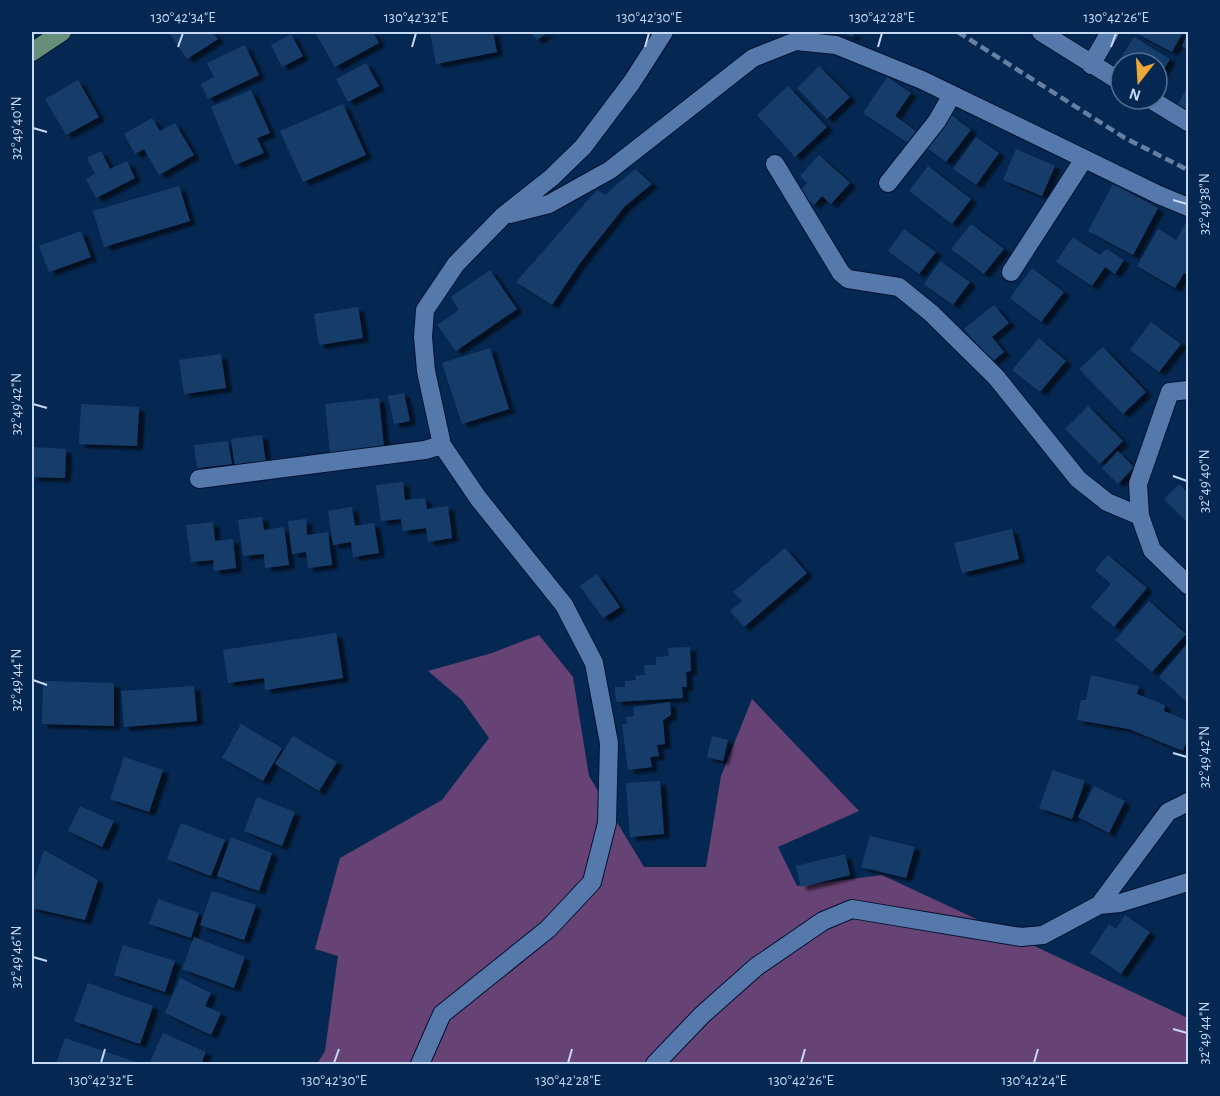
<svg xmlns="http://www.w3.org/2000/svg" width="1220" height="1096" viewBox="0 0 1220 1096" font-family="'Alegreya Sans',sans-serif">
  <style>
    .forest { fill: #674375 }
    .building { fill: #193d6b; filter: url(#shadow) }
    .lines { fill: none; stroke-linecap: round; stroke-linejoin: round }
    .minor-casing { stroke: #00102f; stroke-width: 20 }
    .major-casing { stroke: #00102f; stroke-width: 20 }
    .minor { stroke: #5579aa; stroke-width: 18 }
    .major { stroke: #658f78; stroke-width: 18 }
    .rail { stroke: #6580a3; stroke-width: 4.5; stroke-dasharray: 9 4.5; stroke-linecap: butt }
    .ticks { fill: none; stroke: #c5d9f4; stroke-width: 2 }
    .neatline { fill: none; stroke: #c5d9f4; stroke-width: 2 }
    .ticks-label { font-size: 15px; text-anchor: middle; fill: #c5d9f4 }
  </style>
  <defs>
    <filter id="shadow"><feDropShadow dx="6" dy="4" stdDeviation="1.5" flood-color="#0009"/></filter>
  </defs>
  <rect width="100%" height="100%" fill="#052852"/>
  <path class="forest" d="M 539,635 L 573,677 L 589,776 L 644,867 L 706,867 L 721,776 L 752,699 L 859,811 L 778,847 L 797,886 L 882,875 L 1188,1018 L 1188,1064 L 317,1064 L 325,1051 L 338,956 L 315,949 L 340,858 L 442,800 L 489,738 L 462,700 L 428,671 L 492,653 Z"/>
  <path class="building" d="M 169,32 L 212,32 L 218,39 L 187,59 Z
    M 315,32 L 373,32 L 379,43 L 335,67 Z
    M 430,32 L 493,32 L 497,52 L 436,64 Z
    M 530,32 L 548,32 L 537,40 Z
    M 840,32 L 855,32 L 853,37 Z
    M 1134,32 L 1183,32 L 1172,52 Z
    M 1188,32 L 1188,49 L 1182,46 Z
    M 291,34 L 303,56 L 282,67 L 271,45 Z
    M 1134,37 L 1170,59 L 1157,81 L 1157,63 L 1121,63 L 1121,75 L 1113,70 Z
    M 245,45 L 259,75 L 208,99 L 201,84 L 214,77 L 207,63 Z
    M 366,63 L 379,86 L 348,102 L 336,79 Z
    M 819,66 L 850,97 L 827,119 L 797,88 Z
    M 887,77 L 911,93 L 895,116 L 916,131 L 908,143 L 863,113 Z
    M 78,80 L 99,117 L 66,135 L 45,99 Z
    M 1188,85 L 1188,111 L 1178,105 Z
    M 788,86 L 827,127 L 795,157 L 757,115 Z
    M 251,90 L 270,133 L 257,138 L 264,153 L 235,165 L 211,107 Z
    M 343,104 L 366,155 L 303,182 L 280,131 Z
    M 950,114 L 971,130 L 946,162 L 925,146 Z
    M 152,118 L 160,131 L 175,123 L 194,155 L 159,175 L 144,149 L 135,154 L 124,134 Z
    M 976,137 L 999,153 L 976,185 L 953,169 Z
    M 1016,149 L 1055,166 L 1042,196 L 1003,180 Z
    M 101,151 L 110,169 L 127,161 L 135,178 L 96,198 L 86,179 L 95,174 L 87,158 Z
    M 819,155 L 850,183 L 831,204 L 822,196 L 814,205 L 799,192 L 807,183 L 800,176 Z
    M 928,166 L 971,199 L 952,224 L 909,191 Z
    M 635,169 L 652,184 L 625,206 L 580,263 L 552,305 L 516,282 L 597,190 L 605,195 Z
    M 1113,184 L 1158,208 L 1133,255 L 1088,231 Z
    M 179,186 L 190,221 L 104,247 L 93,211 Z
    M 1187,221 L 1188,222 L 1188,275 L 1184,273 L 1175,288 L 1137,266 L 1158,229 L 1176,240 Z
    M 971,224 L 1004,249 L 984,274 L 951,249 Z
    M 904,229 L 936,252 L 919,274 L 888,251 Z
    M 81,231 L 91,257 L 49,272 L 39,246 Z
    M 1073,237 L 1100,255 L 1107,249 L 1124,260 L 1115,274 L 1105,267 L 1092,286 L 1056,262 Z
    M 940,261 L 970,282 L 953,305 L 924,284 Z
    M 1032,268 L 1064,292 L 1041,322 L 1010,298 Z
    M 490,270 L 517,309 L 456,351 L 437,325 L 459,310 L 451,297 Z
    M 994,305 L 1009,323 L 992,337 L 1004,352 L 992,362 L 964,329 Z
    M 358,307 L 363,338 L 319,345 L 314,314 Z
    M 1151,322 L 1181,344 L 1159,372 L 1130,350 Z
    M 1039,338 L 1066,361 L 1040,392 L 1012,370 Z
    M 1103,347 L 1146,392 L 1123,414 L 1079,369 Z
    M 490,348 L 509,409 L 462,424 L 442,363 Z
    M 221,354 L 226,388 L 184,394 L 179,360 Z
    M 404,393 L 410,421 L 394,424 L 388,396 Z
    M 379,398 L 384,448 L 330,453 L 325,404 Z
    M 81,404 L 139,407 L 137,446 L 79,444 Z
    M 1088,406 L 1123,441 L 1100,464 L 1065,429 Z
    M 262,435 L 266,464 L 235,468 L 231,439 Z
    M 228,441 L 232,464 L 197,468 L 194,445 Z
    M 32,447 L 66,449 L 65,478 L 32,477 Z
    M 1118,451 L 1134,467 L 1118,484 L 1102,468 Z
    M 403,482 L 405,500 L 425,498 L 427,509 L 448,506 L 452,538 L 428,542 L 426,528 L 403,531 L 401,519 L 381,521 L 376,485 Z
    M 1179,484 L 1188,493 L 1188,523 L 1164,499 Z
    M 352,507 L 355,526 L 374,523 L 379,553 L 353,557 L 351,542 L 333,545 L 328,511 Z
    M 262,517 L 264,530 L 284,527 L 289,565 L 265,568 L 264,554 L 243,556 L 238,520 Z
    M 306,519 L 307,535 L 328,532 L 332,565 L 308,568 L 306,552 L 292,554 L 288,521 Z
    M 213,522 L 215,541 L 233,539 L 236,568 L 214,571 L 213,560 L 191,562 L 186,525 Z
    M 1012,529 L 1019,559 L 962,573 L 954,543 Z
    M 785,548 L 807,573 L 744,627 L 730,611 L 742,601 L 733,592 Z
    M 1108,555 L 1147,588 L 1114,627 L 1091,607 L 1111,584 L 1095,570 Z
    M 597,574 L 620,607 L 603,618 L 580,586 Z
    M 1149,601 L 1186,634 L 1152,672 L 1115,640 Z
    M 336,633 L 343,678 L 265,690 L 264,678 L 228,683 L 223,650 Z
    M 1188,643 L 1188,703 L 1159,677 Z
    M 690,647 L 691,671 L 686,672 L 687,687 L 682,687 L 683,698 L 616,702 L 615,687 L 625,687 L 625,681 L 636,680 L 635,676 L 645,675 L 644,665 L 656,665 L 656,657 L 669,656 L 668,648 Z
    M 1091,675 L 1139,686 L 1137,694 L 1165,705 L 1164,711 L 1188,721 L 1188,737 L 1183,751 L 1129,729 L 1077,720 L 1081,700 L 1086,700 Z
    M 43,681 L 114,683 L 114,726 L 42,724 Z
    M 194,686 L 197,721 L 124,727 L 121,691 Z
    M 670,702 L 671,715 L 663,720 L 665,744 L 657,745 L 659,756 L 650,757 L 652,767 L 628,770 L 622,724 L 627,724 L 626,717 L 634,716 L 633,707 Z
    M 241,724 L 282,748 L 263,781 L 222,758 Z
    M 293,736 L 337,762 L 319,791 L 275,764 Z
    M 712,736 L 728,740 L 723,761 L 707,757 Z
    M 124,757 L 163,770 L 149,812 L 110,799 Z
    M 1053,770 L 1085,781 L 1072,819 L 1039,808 Z
    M 660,781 L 664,834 L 630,837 L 626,783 Z
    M 1094,786 L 1125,801 L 1109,833 L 1078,817 Z
    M 257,797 L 295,812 L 282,846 L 244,831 Z
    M 80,806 L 114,821 L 102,847 L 68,831 Z
    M 181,823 L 225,840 L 211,876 L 167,859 Z
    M 870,836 L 915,847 L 906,878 L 861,867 Z
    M 231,837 L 272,853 L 259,891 L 217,876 Z
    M 44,850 L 98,880 L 85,920 L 32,908 L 32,887 Z
    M 845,854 L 850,875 L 801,887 L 796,866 Z
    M 212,891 L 256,905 L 244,940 L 200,925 Z
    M 158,899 L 199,913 L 191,938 L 149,924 Z
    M 1125,915 L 1150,932 L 1121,974 L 1090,953 L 1109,924 L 1116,929 Z
    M 194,937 L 245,957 L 234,988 L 182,969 Z
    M 123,945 L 175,961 L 165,992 L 114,975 Z
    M 180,978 L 211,993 L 205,1006 L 221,1013 L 211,1035 L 165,1013 Z
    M 88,983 L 153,1006 L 140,1044 L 74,1021 Z
    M 163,1033 L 206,1052 L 201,1064 L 149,1064 Z
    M 65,1038 L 136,1062 L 135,1064 L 56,1064 Z"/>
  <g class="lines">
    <defs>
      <path id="minor" d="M 1041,32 L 1121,82
        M 1091,65 L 1110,32
        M 1150,99 L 1188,122
        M 775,164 L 841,273 L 848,279 L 899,287 L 931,313 L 996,377 L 1078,479 L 1107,502 L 1140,516
        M 888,183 L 937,121 L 952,95
        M 510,214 L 549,204 L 610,170 L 753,58 L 796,41 L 836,45 L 922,80 L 1159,195 L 1188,207
        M 1011,272 L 1084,159
        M 1188,390 L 1170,392 L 1138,484 L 1140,516 L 1152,550 L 1188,585
        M 199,479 L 425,450 L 442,445
        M 1099,905 L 1120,903 L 1188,882
        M 420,1064 L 442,1014 L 548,929 L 592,882 L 607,823 L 609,743 L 594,663 L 564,605 L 478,498 L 442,445 L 426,371 L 423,337 L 425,310 L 456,264 L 503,216 L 551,178 L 583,147 L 632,82 L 664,32
        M 655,1064 L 702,1015 L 756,967 L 823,921 L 852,909 L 1021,937 L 1043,935 L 1099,905 L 1168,812 L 1188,802"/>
      <path id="major" d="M 32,52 L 62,32"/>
    </defs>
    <use href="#minor" class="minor-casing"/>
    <use href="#major" class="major-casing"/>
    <use href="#minor" class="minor"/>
    <use href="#major" class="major"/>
    <path class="rail" d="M 958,32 L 1125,138 L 1188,170"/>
  </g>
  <path class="ticks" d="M 178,47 L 183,33M 412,47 L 416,33M 645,47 L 649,33M 878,47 L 882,33M 1111,47 L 1116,33M 33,128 L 47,132M 1173,200 L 1187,204M 33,404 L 47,408M 1173,476 L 1187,481M 33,680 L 47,685M 1173,753 L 1187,757M 33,957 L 47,961M 1173,1029 L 1187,1033M 101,1063 L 105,1049M 334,1063 L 339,1049M 568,1063 L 572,1049M 801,1063 L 805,1049M 1034,1063 L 1038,1049"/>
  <rect width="1220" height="1096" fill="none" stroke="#052852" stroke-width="66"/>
  <g transform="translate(1139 81) rotate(197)"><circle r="28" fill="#052852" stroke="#526f93" stroke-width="1.5"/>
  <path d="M0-4.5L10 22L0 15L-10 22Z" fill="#eca93a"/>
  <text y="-9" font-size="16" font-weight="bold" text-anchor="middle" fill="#c5d9f4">N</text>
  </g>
  <rect x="33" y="33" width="1154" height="1030" class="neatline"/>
  <g class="ticks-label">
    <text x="183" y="22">130°42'34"E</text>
    <text x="416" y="22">130°42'32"E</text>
    <text x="649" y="22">130°42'30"E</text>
    <text x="882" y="22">130°42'28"E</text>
    <text x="1116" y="22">130°42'26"E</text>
    <text transform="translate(16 128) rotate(-90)" y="5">32°49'40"N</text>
    <text transform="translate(1204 204) rotate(-90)" y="5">32°49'38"N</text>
    <text transform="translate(16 404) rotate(-90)" y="5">32°49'42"N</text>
    <text transform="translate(1204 481) rotate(-90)" y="5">32°49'40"N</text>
    <text transform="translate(16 680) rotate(-90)" y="5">32°49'44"N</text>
    <text transform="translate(1204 757) rotate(-90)" y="5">32°49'42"N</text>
    <text transform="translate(16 957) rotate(-90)" y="5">32°49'46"N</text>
    <text transform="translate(1204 1033) rotate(-90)" y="5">32°49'44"N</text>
    <text x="101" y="1085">130°42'32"E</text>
    <text x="334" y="1085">130°42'30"E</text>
    <text x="568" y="1085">130°42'28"E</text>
    <text x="801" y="1085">130°42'26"E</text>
    <text x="1034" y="1085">130°42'24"E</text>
  </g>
</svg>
